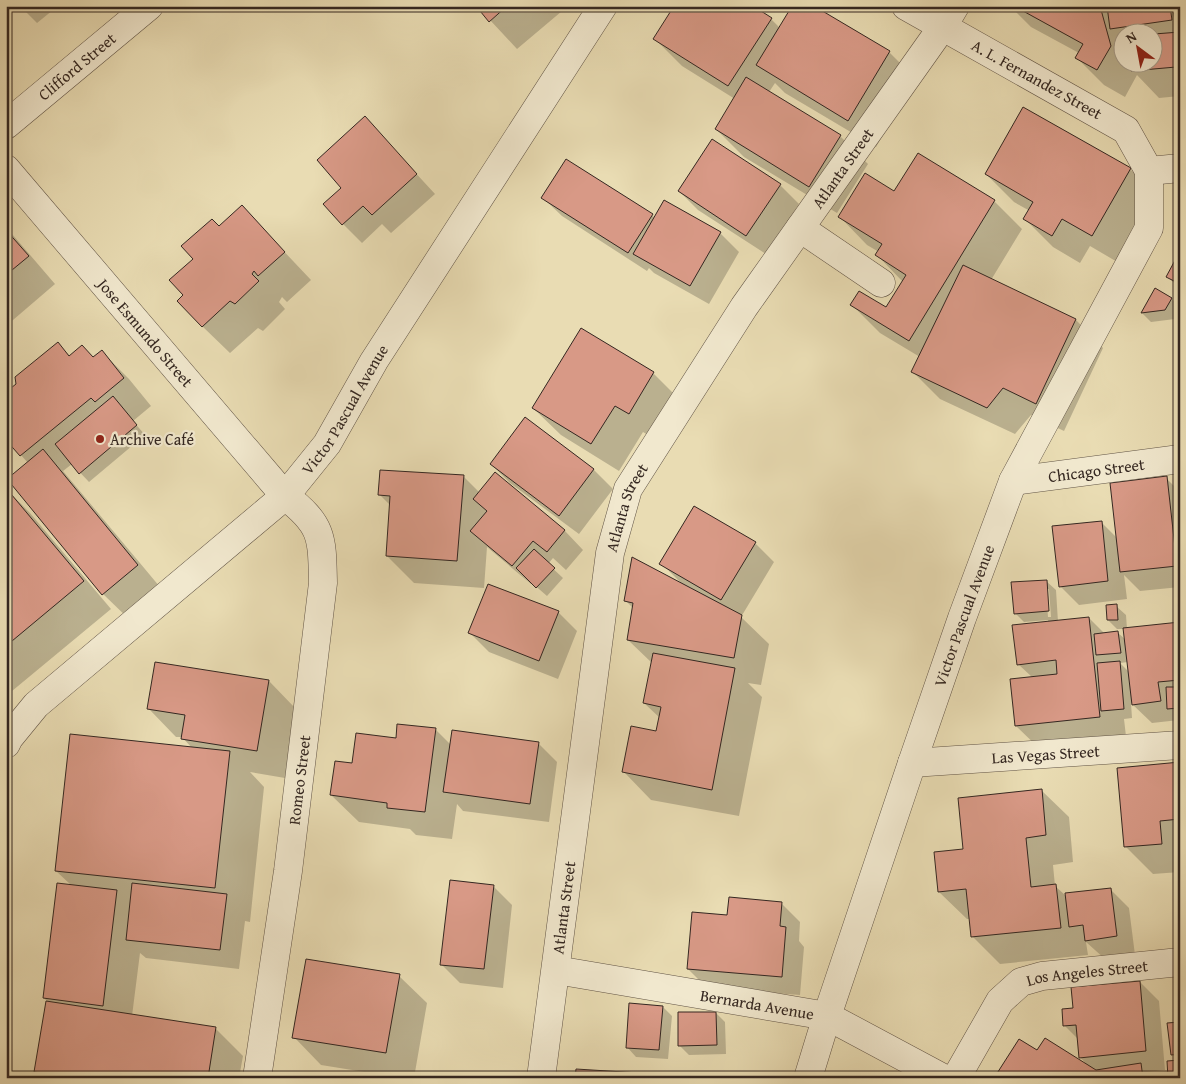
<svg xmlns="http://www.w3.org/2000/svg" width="1186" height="1084" viewBox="0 0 1186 1084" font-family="'Gentium Book Plus',serif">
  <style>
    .shadow { fill: #0003; fill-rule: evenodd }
    .building { fill: #d89986; stroke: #342721 }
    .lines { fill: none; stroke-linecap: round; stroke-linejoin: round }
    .minor-casing { stroke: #615446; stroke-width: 29 }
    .minor { stroke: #f1e8ce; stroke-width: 28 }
    .poi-dot { fill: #8f2418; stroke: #f1e8ce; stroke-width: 2 }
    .labels { text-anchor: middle; stroke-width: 4.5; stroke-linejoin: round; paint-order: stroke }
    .street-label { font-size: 16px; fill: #342721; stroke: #f1e8ce }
    .poi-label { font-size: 16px; fill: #342721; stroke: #f1e8ce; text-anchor: start }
  </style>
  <rect width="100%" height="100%" fill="#e9dcb3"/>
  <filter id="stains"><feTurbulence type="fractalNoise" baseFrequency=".004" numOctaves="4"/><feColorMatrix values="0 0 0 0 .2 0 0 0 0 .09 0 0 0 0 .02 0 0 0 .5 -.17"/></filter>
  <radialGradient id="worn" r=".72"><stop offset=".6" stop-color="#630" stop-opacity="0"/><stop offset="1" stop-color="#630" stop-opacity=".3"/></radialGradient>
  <path class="shadow" d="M 20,6 L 58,6 L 37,23 Z
    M 477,6 L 568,6 L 517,49 Z
    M 1010,6 L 1180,6 L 1180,97 L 1180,96 L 1159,98 L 1137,75 L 1125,97 L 1104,85 L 1076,57 L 1079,53 L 1031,27 ZM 1124,32 L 1154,32 L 1154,62 L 1124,62 Z
    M 771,19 L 780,28 L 889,52 L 916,79 L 876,147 L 785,93 L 775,83 L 769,92 L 840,136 L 868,164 L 837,213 L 744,157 L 716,129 L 735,99 L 682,66 L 655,39 Z
    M 365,118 L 435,194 L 391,233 L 382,224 L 362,243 L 343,224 L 343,188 Z
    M 712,141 L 780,185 L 799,204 L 766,254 L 698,210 L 679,191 Z
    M 918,155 L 994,201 L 1022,229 L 991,280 L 1076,320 L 1103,348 L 1064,431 L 1031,415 L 1015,434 L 940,399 L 913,372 L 920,357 L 880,333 L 852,305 L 886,309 L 903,282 L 877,255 L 879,252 L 867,245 L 840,217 L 894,192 Z
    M 1130,169 L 1157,196 L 1119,263 L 1090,246 L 1080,263 L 1053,247 L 1025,219 L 1030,211 L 1014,202 L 986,174 Z
    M 543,198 L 652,215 L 655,218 L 720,233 L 739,252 L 709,304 L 654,273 L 649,268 L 647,271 L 562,216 Z
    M 242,207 L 311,280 L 287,302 L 282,297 L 279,302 L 285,309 L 263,331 L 258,328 L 230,353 L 202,326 L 184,295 L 194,259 L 219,227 Z
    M 6,227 L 55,284 L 6,326 Z
    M 1180,253 L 1180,289 L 1167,276 Z
    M 1172,299 L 1180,307 L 1175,319 L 1151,322 L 1142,313 Z
    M 58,344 L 70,356 L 94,358 L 102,352 L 129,379 L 151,406 L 133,421 L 145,435 L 89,482 L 72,464 L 63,471 L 165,593 L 131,621 L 103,594 L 28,463 L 6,438 Z
    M 653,373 L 681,401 L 656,440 L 643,432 L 619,471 L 561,435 L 533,408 Z
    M 525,419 L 594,470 L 613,489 L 579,534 L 510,483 L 491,464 Z
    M 496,474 L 565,531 L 583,550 L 566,570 L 553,558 L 548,564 L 563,578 L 547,596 L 532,583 L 531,584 L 487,547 L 484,588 L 414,583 L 387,556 L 391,506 L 379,494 L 463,476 L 480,493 Z
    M 1180,476 L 1180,587 L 1140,591 L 1124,575 L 1127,599 L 1079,605 L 1060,586 L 1101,522 L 1117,538 L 1166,478 L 1177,489 Z
    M 6,489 L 30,513 L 111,609 L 6,696 Z
    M 755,543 L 774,562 L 741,617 L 769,644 L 761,685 L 748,683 L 762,697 L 739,816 L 651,800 L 624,772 L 657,732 L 660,718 L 644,703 L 652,663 L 628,640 L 634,609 L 625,600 L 682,584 L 661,563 Z
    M 1046,581 L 1056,590 L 1058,622 L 1089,618 L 1105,634 L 1118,633 L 1126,640 L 1124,629 L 1117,629 L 1108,620 L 1116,606 L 1126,615 L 1127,629 L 1180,623 L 1179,720 L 1152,723 L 1131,703 L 1132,718 L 1124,719 L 1127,745 L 1044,753 L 1016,726 L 1032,677 L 1018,664 L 1048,623 L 1048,620 L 1024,622 L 1015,613 ZM 1046,589 L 1049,589 L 1051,617 L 1048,617 ZM 1128,662 L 1129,672 L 1120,663 Z
    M 558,612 L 577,631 L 558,679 L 489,652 L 470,633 Z
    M 269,681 L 296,709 L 285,778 L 250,772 L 264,787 L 250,922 L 245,921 L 239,969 L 146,958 L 140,953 L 132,1016 L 215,1028 L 243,1056 L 239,1078 L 42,1078 L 35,1071 L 47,1001 L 44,998 L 71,885 L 56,871 L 192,748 L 182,737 L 176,737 L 149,709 Z
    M 435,729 L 451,745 L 538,743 L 557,762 L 549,822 L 463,811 L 457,804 L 452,839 L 416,835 L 410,829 L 359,822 L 331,795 L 353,764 L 397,739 Z
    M 1180,764 L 1180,872 L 1153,874 L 1125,846 Z
    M 1041,790 L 1069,817 L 1073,862 L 1053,865 L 1055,886 L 1065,895 L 1110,889 L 1129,908 L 1135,955 L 1105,959 L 1086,942 L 1088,955 L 1000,964 L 973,937 L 971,919 L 967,919 L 939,892 L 965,850 Z
    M 493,886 L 512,905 L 503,988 L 460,983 L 441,964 Z
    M 781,903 L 800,922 L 799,941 L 804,947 L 800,995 L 707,988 L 688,969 L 728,916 Z
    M 399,976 L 427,1003 L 414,1078 L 402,1078 L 321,1065 L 294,1037 Z
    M 1140,982 L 1159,1001 L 1165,1070 L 1147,1072 L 1154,1078 L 996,1078 L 1037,1052 L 1088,1066 L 1080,1057 L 1078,1039 L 1065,1026 L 1074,1010 Z
    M 663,1007 L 672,1016 L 668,1059 L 636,1057 L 627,1047 Z
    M 716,1013 L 725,1022 L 726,1054 L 689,1055 L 679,1045 Z
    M 1180,1023 L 1180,1078 L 1179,1062 L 1172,1054 Z"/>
  <path class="building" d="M 476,6 L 507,6 L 489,22 Z
    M 674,6 L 753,6 L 772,18 L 728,86 L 653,39 Z
    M 792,6 L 814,6 L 890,51 L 848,121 L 756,65 Z
    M 1014,6 L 1100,6 L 1111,46 L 1097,70 L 1075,58 L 1083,44 Z
    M 1107,6 L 1170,6 L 1172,20 L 1110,29 Z
    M 1173,6 L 1180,6 L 1180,22 L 1175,22 Z
    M 1180,32 L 1180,113 L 1176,67 L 1131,71 L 1130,62 L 1154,62 L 1154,34 Z
    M 746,77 L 841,135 L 809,187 L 715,129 Z
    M 1023,107 L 1131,168 L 1092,236 L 1062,219 L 1052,236 L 1023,219 L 1033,202 L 985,174 Z
    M 365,116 L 417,174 L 372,215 L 363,206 L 342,225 L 323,204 L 341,188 L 317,160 Z
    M 712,139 L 781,184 L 746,236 L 678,191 Z
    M 918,153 L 995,200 L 909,341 L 850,305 L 859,291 L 886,307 L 906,275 L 875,255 L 882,244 L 838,217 L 865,173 L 894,191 Z
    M 566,159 L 653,214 L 628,253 L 541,198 Z
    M 664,200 L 721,232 L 690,286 L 633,254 Z
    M 242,205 L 285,252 L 258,276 L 254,271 L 252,274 L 259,281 L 235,304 L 230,301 L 202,327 L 177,301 L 183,295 L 169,280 L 193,259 L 181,246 L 212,219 L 219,226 Z
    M 6,230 L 29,256 L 6,275 Z
    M 1180,251 L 1180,284 L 1166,277 Z
    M 963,265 L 1076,319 L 1036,404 L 1003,388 L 987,408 L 911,372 Z
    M 1155,288 L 1172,298 L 1165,310 L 1141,313 Z
    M 581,328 L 654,372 L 629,414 L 615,406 L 591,444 L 532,408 Z
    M 58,342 L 69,356 L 82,345 L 93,357 L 102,350 L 124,378 L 95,402 L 91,398 L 20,456 L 6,440 L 6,392 L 16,384 L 15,377 Z
    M 113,396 L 137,425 L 79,474 L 55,444 Z
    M 525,417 L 594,469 L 559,516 L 490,464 Z
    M 43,449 L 138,565 L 102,595 L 7,479 Z
    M 380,470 L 464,475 L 457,561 L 386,556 L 390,496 L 378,495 Z
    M 495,472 L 565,530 L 547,552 L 533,541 L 512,566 L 470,531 L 487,511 L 473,499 Z
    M 1175,475 L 1180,475 L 1180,530 Z
    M 1167,476 L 1177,566 L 1120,572 L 1110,483 Z
    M 6,488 L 84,581 L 6,646 Z
    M 694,506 L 756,542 L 721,600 L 659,564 Z
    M 1102,521 L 1108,581 L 1059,587 L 1052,526 Z
    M 534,549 L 555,568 L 536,588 L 516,568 Z
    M 632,557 L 742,615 L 734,658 L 627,640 L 633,603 L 624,601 Z
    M 1047,580 L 1049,611 L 1014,614 L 1011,582 Z
    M 488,584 L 559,611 L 539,661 L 468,633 Z
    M 1117,604 L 1118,620 L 1107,620 L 1106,605 Z
    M 1089,617 L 1100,717 L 1015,726 L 1010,679 L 1057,674 L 1056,660 L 1017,665 L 1012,625 Z
    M 1180,622 L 1180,680 L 1158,682 L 1161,701 L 1132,705 L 1123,628 Z
    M 1118,631 L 1121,653 L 1096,655 L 1094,634 Z
    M 653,653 L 735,668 L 712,790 L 622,772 L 631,726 L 656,731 L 661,707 L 643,703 Z
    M 1120,661 L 1124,709 L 1101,711 L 1097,663 Z
    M 155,662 L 269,680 L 257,751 L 181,739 L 185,715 L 147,709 Z
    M 1166,687 L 1180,687 L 1180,708 L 1167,709 Z
    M 397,724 L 436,728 L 425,812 L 387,808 L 387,803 L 330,795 L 335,761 L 352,763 L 356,733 L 396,738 Z
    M 452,730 L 539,742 L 530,804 L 443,792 Z
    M 70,734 L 230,751 L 215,888 L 55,871 Z
    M 1180,762 L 1180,819 L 1160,821 L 1162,844 L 1124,847 L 1117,768 Z
    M 1042,789 L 1046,835 L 1026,838 L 1031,887 L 1056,884 L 1061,928 L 971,937 L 966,889 L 938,892 L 934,852 L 963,849 L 958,798 Z
    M 450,880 L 494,885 L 484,969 L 440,965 Z
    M 57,883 L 117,890 L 103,1006 L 43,998 Z
    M 132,883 L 227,894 L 220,950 L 126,940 Z
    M 1111,888 L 1117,936 L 1085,941 L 1083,925 L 1069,927 L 1065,893 Z
    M 729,897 L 782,902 L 780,926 L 786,927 L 782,977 L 687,969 L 692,912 L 727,915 Z
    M 306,959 L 400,974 L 386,1053 L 292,1038 Z
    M 1140,981 L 1146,1051 L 1079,1058 L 1076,1025 L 1063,1026 L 1062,1009 L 1073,1008 L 1071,987 Z
    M 46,1001 L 216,1027 L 208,1078 L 74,1078 L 34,1072 Z
    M 629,1003 L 663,1006 L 659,1050 L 626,1048 Z
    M 678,1012 L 716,1012 L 717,1045 L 678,1046 Z
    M 1180,1022 L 1180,1054 L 1171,1055 L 1167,1023 Z
    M 1045,1038 L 1096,1070 L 1141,1063 L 1143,1078 L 994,1078 L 1019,1039 L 1037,1050 Z
    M 1180,1060 L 1180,1078 L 1168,1078 L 1167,1061 Z
    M 576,1069 L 656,1074 L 656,1078 L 575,1078 Z
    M 419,1073 L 467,1074 L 467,1078 L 419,1078 Z"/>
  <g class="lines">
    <defs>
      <g id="minor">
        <path id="s1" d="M 6,125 L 149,6"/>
        <path id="s2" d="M 6,169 L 285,496 C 323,525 322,537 323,583 L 288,871 L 257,1078"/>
        <path d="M 1149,171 L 1180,168"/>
        <path d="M 800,228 L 881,283"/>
        <path id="s3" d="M 1013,481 L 1180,459"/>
        <path id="s4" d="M 6,744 L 9,738 L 36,705 L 285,496 L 327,444 L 374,361 L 603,6"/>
        <path id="s5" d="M 912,763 L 1180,745"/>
        <path id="s6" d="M 556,970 L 827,1016 L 943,1078"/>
        <path id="s7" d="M 541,1078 L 610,553 L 628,489 L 744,307 L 943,26 L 955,6"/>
        <path id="s8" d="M 808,1078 L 827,1016 L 912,763 L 962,618 L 1013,481 L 1149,228 L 1149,171 L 1126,130 L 906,6"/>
        <path id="s9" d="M 956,1078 L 1000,1001 L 1021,982 L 1042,976 L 1180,962"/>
      </g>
    </defs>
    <use href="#minor" class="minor-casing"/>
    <use href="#minor" class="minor"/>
  </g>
  <circle class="poi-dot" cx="100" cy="439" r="5"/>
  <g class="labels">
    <g class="street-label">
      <text dy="6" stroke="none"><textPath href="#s1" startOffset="92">Clifford Street</textPath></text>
      <text transform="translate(1037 79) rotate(29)" y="6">A. L. Fernandez Street</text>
      <text dy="6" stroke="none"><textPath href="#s7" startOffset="982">Atlanta Street</textPath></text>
      <text dy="6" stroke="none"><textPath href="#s2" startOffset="215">Jose Esmundo Street</textPath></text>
      <text dy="6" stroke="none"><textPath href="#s4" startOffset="480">Victor Pascual Avenue</textPath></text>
      <text dy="6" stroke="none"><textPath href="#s3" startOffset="84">Chicago Street</textPath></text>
      <text dy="6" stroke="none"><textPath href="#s7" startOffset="578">Atlanta Street</textPath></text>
      <text dy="6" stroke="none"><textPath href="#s8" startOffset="488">Victor Pascual Avenue</textPath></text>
      <text dy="6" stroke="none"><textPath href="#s5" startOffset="134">Las Vegas Street</textPath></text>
      <text transform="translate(299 780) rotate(-83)" y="6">Romeo Street</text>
      <text dy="6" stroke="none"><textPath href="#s7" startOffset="172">Atlanta Street</textPath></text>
      <text dy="6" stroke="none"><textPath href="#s9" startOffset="184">Los Angeles Street</textPath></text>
      <text dy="6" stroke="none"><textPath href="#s6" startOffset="204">Bernarda Avenue</textPath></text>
    </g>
    <g class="poi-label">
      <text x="110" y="445">Archive Café</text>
    </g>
  </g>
  <rect width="1186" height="1084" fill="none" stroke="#e9dcb3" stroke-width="25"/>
  <rect x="8" y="8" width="1171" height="1069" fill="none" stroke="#342721" stroke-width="2.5"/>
  <rect x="12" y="12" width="1161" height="1059" fill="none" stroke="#342721"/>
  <g transform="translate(1138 48) rotate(328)"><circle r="24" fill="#f1e8ce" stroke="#a59b89"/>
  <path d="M0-4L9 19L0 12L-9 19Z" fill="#8f2418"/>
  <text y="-8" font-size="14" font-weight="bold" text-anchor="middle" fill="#342721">N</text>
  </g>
  <rect width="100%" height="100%" filter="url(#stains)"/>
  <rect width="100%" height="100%" fill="url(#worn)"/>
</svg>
